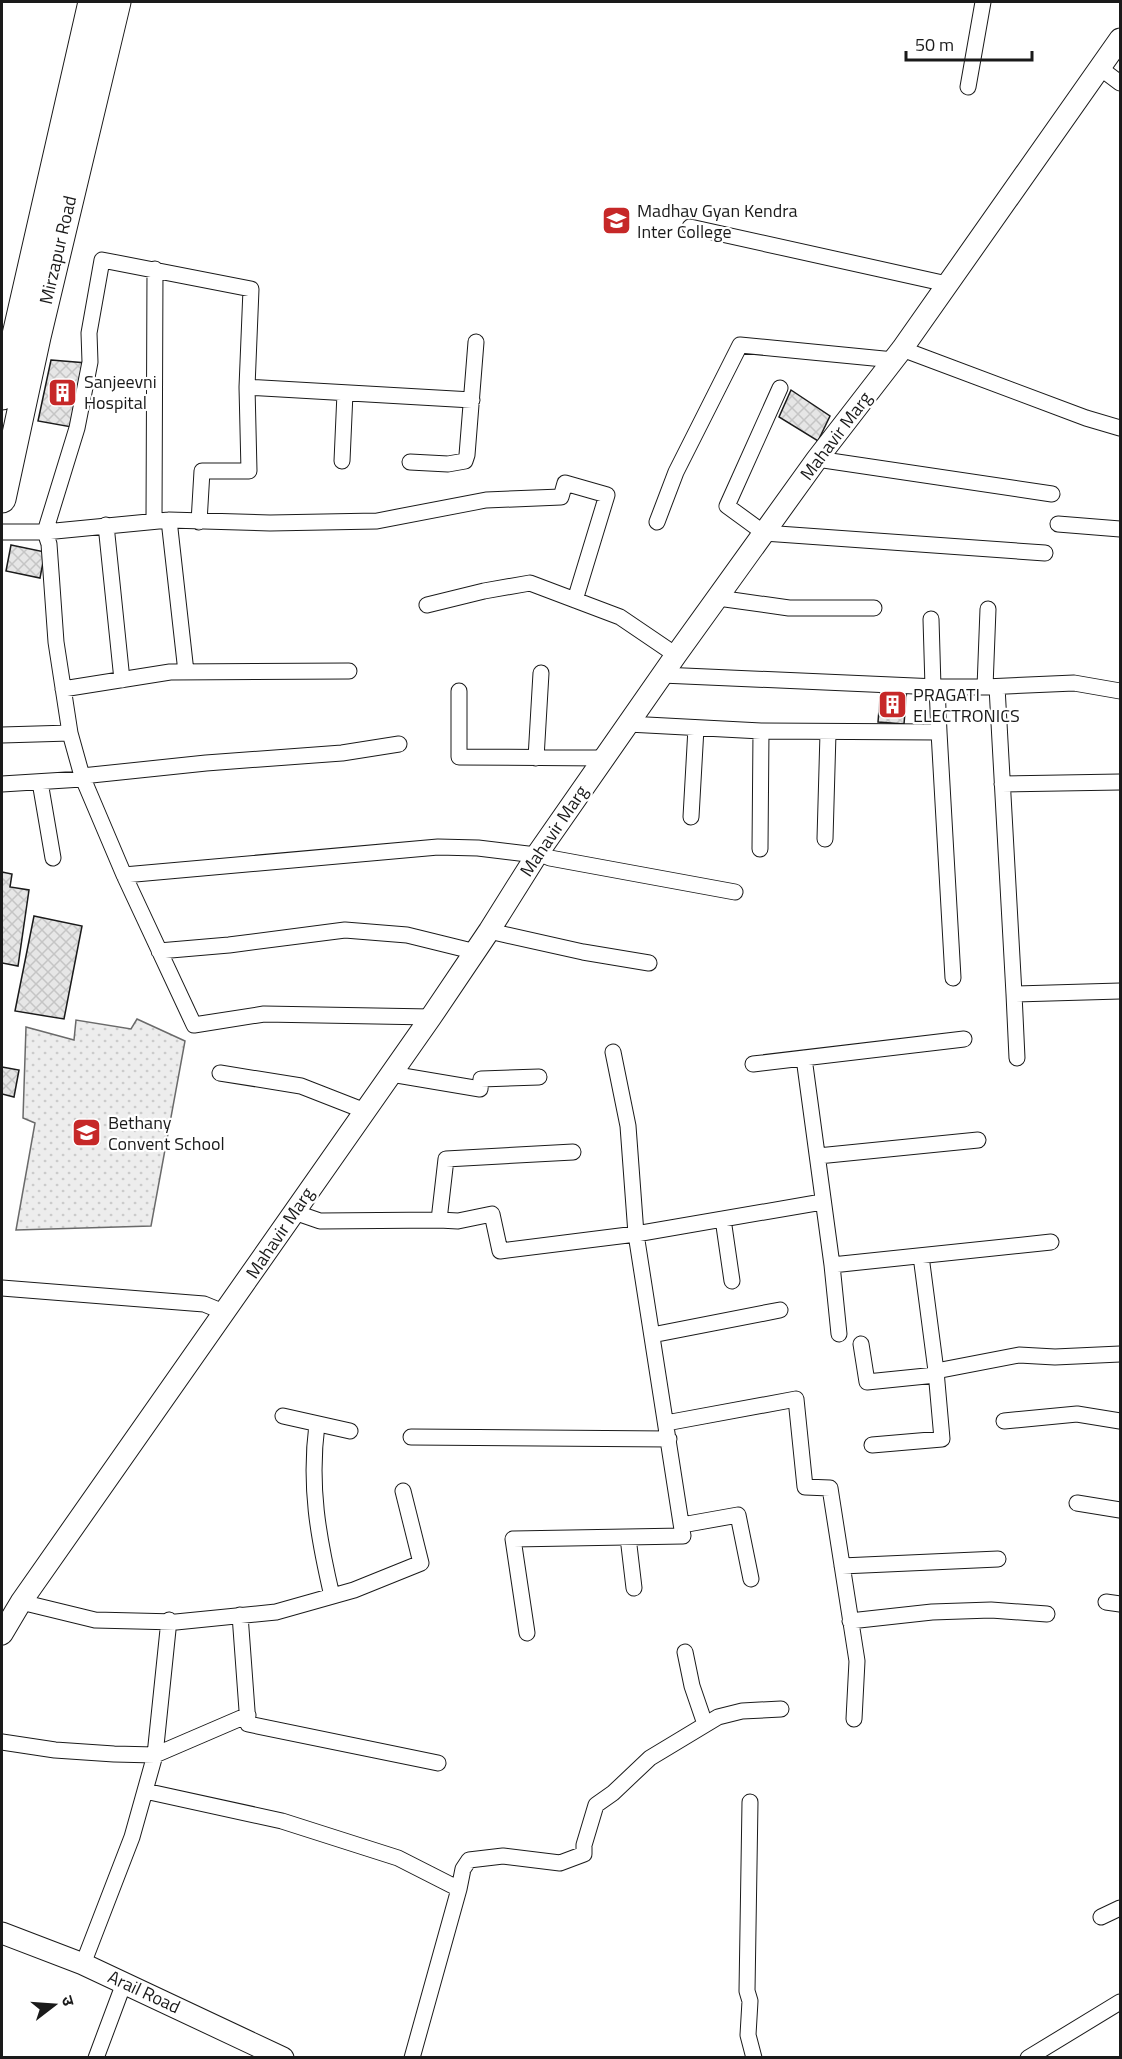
<svg xmlns="http://www.w3.org/2000/svg" width="1122" height="2059" viewBox="0 0 1122 2059" font-family="'Titillium Web','Noto Sans Devanagari',sans-serif">
  <style>
    .grass { fill: url(#grass-dots); stroke: #6a6a6a; stroke-width: 1.5 }
    .building { fill: url(#building-cross-hatch); stroke: #1a1a1a; stroke-width: 1.5 }
    .lines { fill: none; stroke-linecap: round; stroke-linejoin: round }
    .street-casing { stroke: #1a1a1a; stroke-width: 17 }
    .secondary-casing { stroke: #1a1a1a; stroke-width: 23 }
    .highway-casing { stroke: #1a1a1a; stroke-width: 29 }
    .street { stroke: #fff; stroke-width: 15 }
    .secondary { stroke: #fff; stroke-width: 21 }
    .highway { stroke: #fff; stroke-width: 27 }
    .labels { text-anchor: middle; stroke-width: 4.5; stroke-linejoin: round; paint-order: stroke }
    .poi-label { font-size: 18px; fill: #1a1a1a; stroke: #fff; text-anchor: start }
    .street-label { font-size: 18px; fill: #1a1a1a; stroke: #fff }
  </style>
  <defs>
    <pattern id="grass-dots" width="8" height="8" patternUnits="userSpaceOnUse" patternTransform="scale(1.5)"><rect width="8" height="8" fill="#ededed"/><path d="M2 2h.1M6 6h.1" fill="none" stroke="#cbcbcb" stroke-width="1.8" stroke-linecap="round"/></pattern>
    <pattern id="building-cross-hatch" width="8" height="8" patternUnits="userSpaceOnUse" patternTransform="scale(1.5)"><rect width="8" height="8" fill="#e6e6e6"/><path d="M0 0l8 8M0 8l8-8" fill="none" stroke="#c5c5c5"/></pattern>
  </defs>
  <rect width="100%" height="100%" fill="#fff"/>
  <path class="grass" d="M 137,1019 L 185,1041 L 151,1226 L 16,1230 L 35,1123 L 23,1118 L 26,1027 L 74,1040 L 76,1020 L 131,1029 Z"/>
  <path class="building" d="M 51,360 L 87,363 L 77,428 L 38,421 Z
    M 791,390 L 830,416 L 818,441 L 779,417 Z
    M 11,545 L 45,552 L 40,578 L 6,571 Z
    M 881,685 L 907,687 L 904,724 L 878,722 Z
    M 2,872 L 12,874 L 10,887 L 29,890 L 18,966 L 2,963 Z
    M 34,916 L 82,926 L 64,1019 L 15,1011 Z
    M 2,1067 L 19,1070 L 14,1097 L 2,1094 Z"/>
  <g class="lines">
    <defs>
      <path id="street" d="M 1100,68 L 1120,83
        M 968,87 L 983,2
        M 690,227 L 947,284
        M 902,349 L 1086,418 L 1120,428
        M 247,387 L 472,400
        M 780,388 L 727,506 L 764,533 L 1045,553
        M 817,459 L 1052,494
        M 342,461 L 345,393
        M 410,462 L 448,464 L 465,461 L 467,455 L 476,342
        M 169,520 L 186,672
        M 154,521 L 155,269
        M 199,522 L 202,471 L 249,471 L 247,387 L 251,289 L 102,260 L 89,333 L 90,362 L 77,428 L 45,532 L 49,544 L 56,642 L 70,733 L 82,776 L 124,875 L 194,1025 L 264,1014 L 431,1017
        M 657,522 L 676,472 L 740,345 L 894,360
        M 1058,524 L 1120,529
        M 106,525 L 122,680
        M 2,532 L 45,532 L 169,520 L 270,523 L 377,521 L 486,500 L 561,497 L 565,483 L 607,495 L 575,600
        M 718,598 L 789,608 L 874,608
        M 427,605 L 484,591 L 530,583 L 620,617 L 676,655
        M 931,619 L 933,687
        M 662,675 L 937,687 L 985,687 L 1074,683 L 1120,691
        M 937,687 L 939,732
        M 985,687 L 988,609
        M 997,687 L 1014,994 L 1120,991
        M 63,689 L 170,672 L 349,671
        M 459,691 L 459,757 L 604,758
        M 628,724 L 761,731 L 939,732 L 953,978
        M 2,735 L 70,733
        M 536,758 L 541,673
        M 82,776 L 206,763 L 342,753 L 399,744
        M 40,782 L 53,858
        M 2,784 L 82,779
        M 1002,784 L 1120,782
        M 691,817 L 696,728
        M 825,839 L 828,733
        M 760,849 L 761,731
        M 538,853 L 550,858 L 735,892
        M 124,875 L 438,847 L 478,848 L 536,855
        M 489,931 L 583,952 L 649,963
        M 159,951 L 229,945 L 345,930 L 407,935 L 476,952
        M 1014,994 L 1017,1058
        M 804,1058 L 832,1265 L 1051,1242
        M 753,1064 L 964,1039
        M 220,1073 L 301,1086 L 365,1111
        M 391,1074 L 480,1089 L 481,1079 L 539,1077
        M 818,1156 L 978,1140
        M 294,1212 L 320,1221 L 439,1220 L 458,1221 L 492,1214 L 500,1251 L 636,1234 L 822,1202
        M 723,1219 L 732,1281
        M 439,1220 L 446,1159 L 573,1152
        M 832,1265 L 839,1334
        M 2,1288 L 204,1304 L 226,1313
        M 652,1335 L 780,1310
        M 861,1344 L 867,1382 L 936,1375
        M 936,1371 L 1019,1355 L 1055,1357 L 1120,1354
        M 283,1416 L 350,1431
        M 1004,1421 L 1077,1414 L 1120,1421
        M 666,1423 L 796,1399 L 805,1487 L 830,1488 L 857,1661 L 854,1719
        M 317,1424 C 309,1486 318,1536 332,1596
        M 411,1437 L 669,1439
        M 872,1445 L 942,1439 L 936,1371 L 921,1256
        M 1077,1503 L 1120,1510
        M 682,1525 L 738,1515 L 751,1579
        M 628,1537 L 634,1588
        M 842,1566 L 998,1559
        M 21,1602 L 95,1620 L 176,1622 L 276,1612 L 354,1590 L 421,1563 L 403,1491
        M 1106,1602 L 1120,1604
        M 240,1615 L 248,1724 L 438,1763
        M 850,1621 L 932,1612 L 991,1610 L 1047,1614
        M 527,1633 L 513,1539 L 683,1536 L 636,1234 L 628,1126 L 613,1052
        M 685,1652 L 692,1686 L 705,1724
        M 2,1742 L 55,1750 L 114,1754 L 155,1755 L 248,1715
        M 145,1791 L 282,1821 L 398,1858 L 459,1889
        M 750,1802 L 747,1991 L 750,2001 L 748,2035 L 754,2058
        M 1101,1917 L 1120,1908
        M 83,1964 L 132,1837 L 155,1755 L 169,1620
        M 96,2058 L 124,1983
        M 412,2058 L 459,1889 L 463,1869 L 469,1860 L 503,1856 L 560,1863 L 584,1854 L 584,1845 L 596,1805 L 613,1793 L 650,1758 L 718,1717 L 742,1711 L 781,1709
        M 1028,2058 L 1120,2002"/>
      <path id="secondary" d="M 2,1634 L 21,1602 L 431,1017 L 489,931 L 538,853 L 676,655 L 817,459 L 902,349 L 1120,39
        M 2,1933 L 83,1964 L 283,2058"/>
      <path id="highway" d="M 2,396 L 92,2
        M 2,499 L 37,337 L 117,2"/>
    </defs>
    <use href="#street" class="street-casing"/>
    <use href="#secondary" class="secondary-casing"/>
    <use href="#highway" class="highway-casing"/>
    <use href="#street" class="street"/>
    <use href="#secondary" class="secondary"/>
    <use href="#highway" class="highway"/>
  </g>
  <defs>
    <symbol id="university-square" viewBox="-11 -11 22 22"><rect x="-9" y="-9" width="18" height="18" rx="4" fill="#c62828" stroke="#fff"/><path d="M0-5L7-2L0 1L-7-2ZM-4 1L0 2.5L4 1V4Q0 6-4 4Z" fill="#fff"/></symbol>
    <symbol id="building-square" viewBox="-11 -11 22 22"><rect x="-9" y="-9" width="18" height="18" rx="4" fill="#c62828" stroke="#fff"/><path d="M-4-6H4V6H1V3H-1V6H-4ZM-2.5-4.3h1.7v1.8h-1.7ZM.8-4.3h1.7v1.8H.8ZM-2.5-1h1.7V.8h-1.7ZM.8-1h1.7V.8H.8Z" fill="#fff"/></symbol>
    <symbol id="school-square" viewBox="-11 -11 22 22"><rect x="-9" y="-9" width="18" height="18" rx="4" fill="#c62828" stroke="#fff"/><path d="M0-5L7-2L0 1L-7-2ZM-4 1L0 2.5L4 1V4Q0 6-4 4Z" fill="#fff"/></symbol>
  </defs>
  <g fill-rule="evenodd">
    <use href="#university-square" x="600" y="204" width="33" height="33"/>
    <use href="#building-square" x="46" y="376" width="33" height="33"/>
    <use href="#building-square" x="876" y="688" width="33" height="33"/>
    <use href="#school-square" x="70" y="1116" width="33" height="33"/>
  </g>
  <g class="labels">
    <g class="poi-label">
      <text x="637" y="217">Madhav Gyan Kendra<tspan x="637" dy="21">Inter College</tspan></text>
      <text x="84" y="388">Sanjeevni<tspan x="84" dy="21">Hospital</tspan></text>
      <text x="913" y="701">PRAGATI<tspan x="913" dy="21">ELECTRONICS</tspan></text>
      <text x="108" y="1129">Bethany<tspan x="108" dy="21">Convent School</tspan></text>
    </g>
    <g class="street-label">
      <text transform="translate(58 250) rotate(-77)" y="6">Mirzapur Road</text>
      <text transform="translate(836 436) rotate(-53)" y="6">Mahavir Marg</text>
      <text transform="translate(554 831) rotate(-56)" y="6">Mahavir Marg</text>
      <text transform="translate(280 1233) rotate(-56)" y="6">Mahavir Marg</text>
      <text transform="translate(144 1992) rotate(25)" y="6">Arail Road</text>
    </g>
  </g>
  <rect width="1122" height="2059" fill="none" stroke="#1a1a1a" stroke-width="6"/>
  <g transform="translate(54 2005) rotate(73)" stroke="#ffffff" stroke-width="4.5" paint-order="stroke">
  <path d="M0-4.5L10 22L0 15L-10 22Z" fill="#1a1a1a"/>
  <text y="-9" font-size="16" font-weight="bold" text-anchor="middle" fill="#1a1a1a">उ</text>
  </g>
  <path d="M906 51v9h126v-9" fill="none" stroke="#1a1a1a" stroke-width="3"/>
  <text x="915" y="51" font-size="18" fill="#1a1a1a" stroke="#ffffff" stroke-width="4.5" paint-order="stroke">50 m</text>
</svg>
